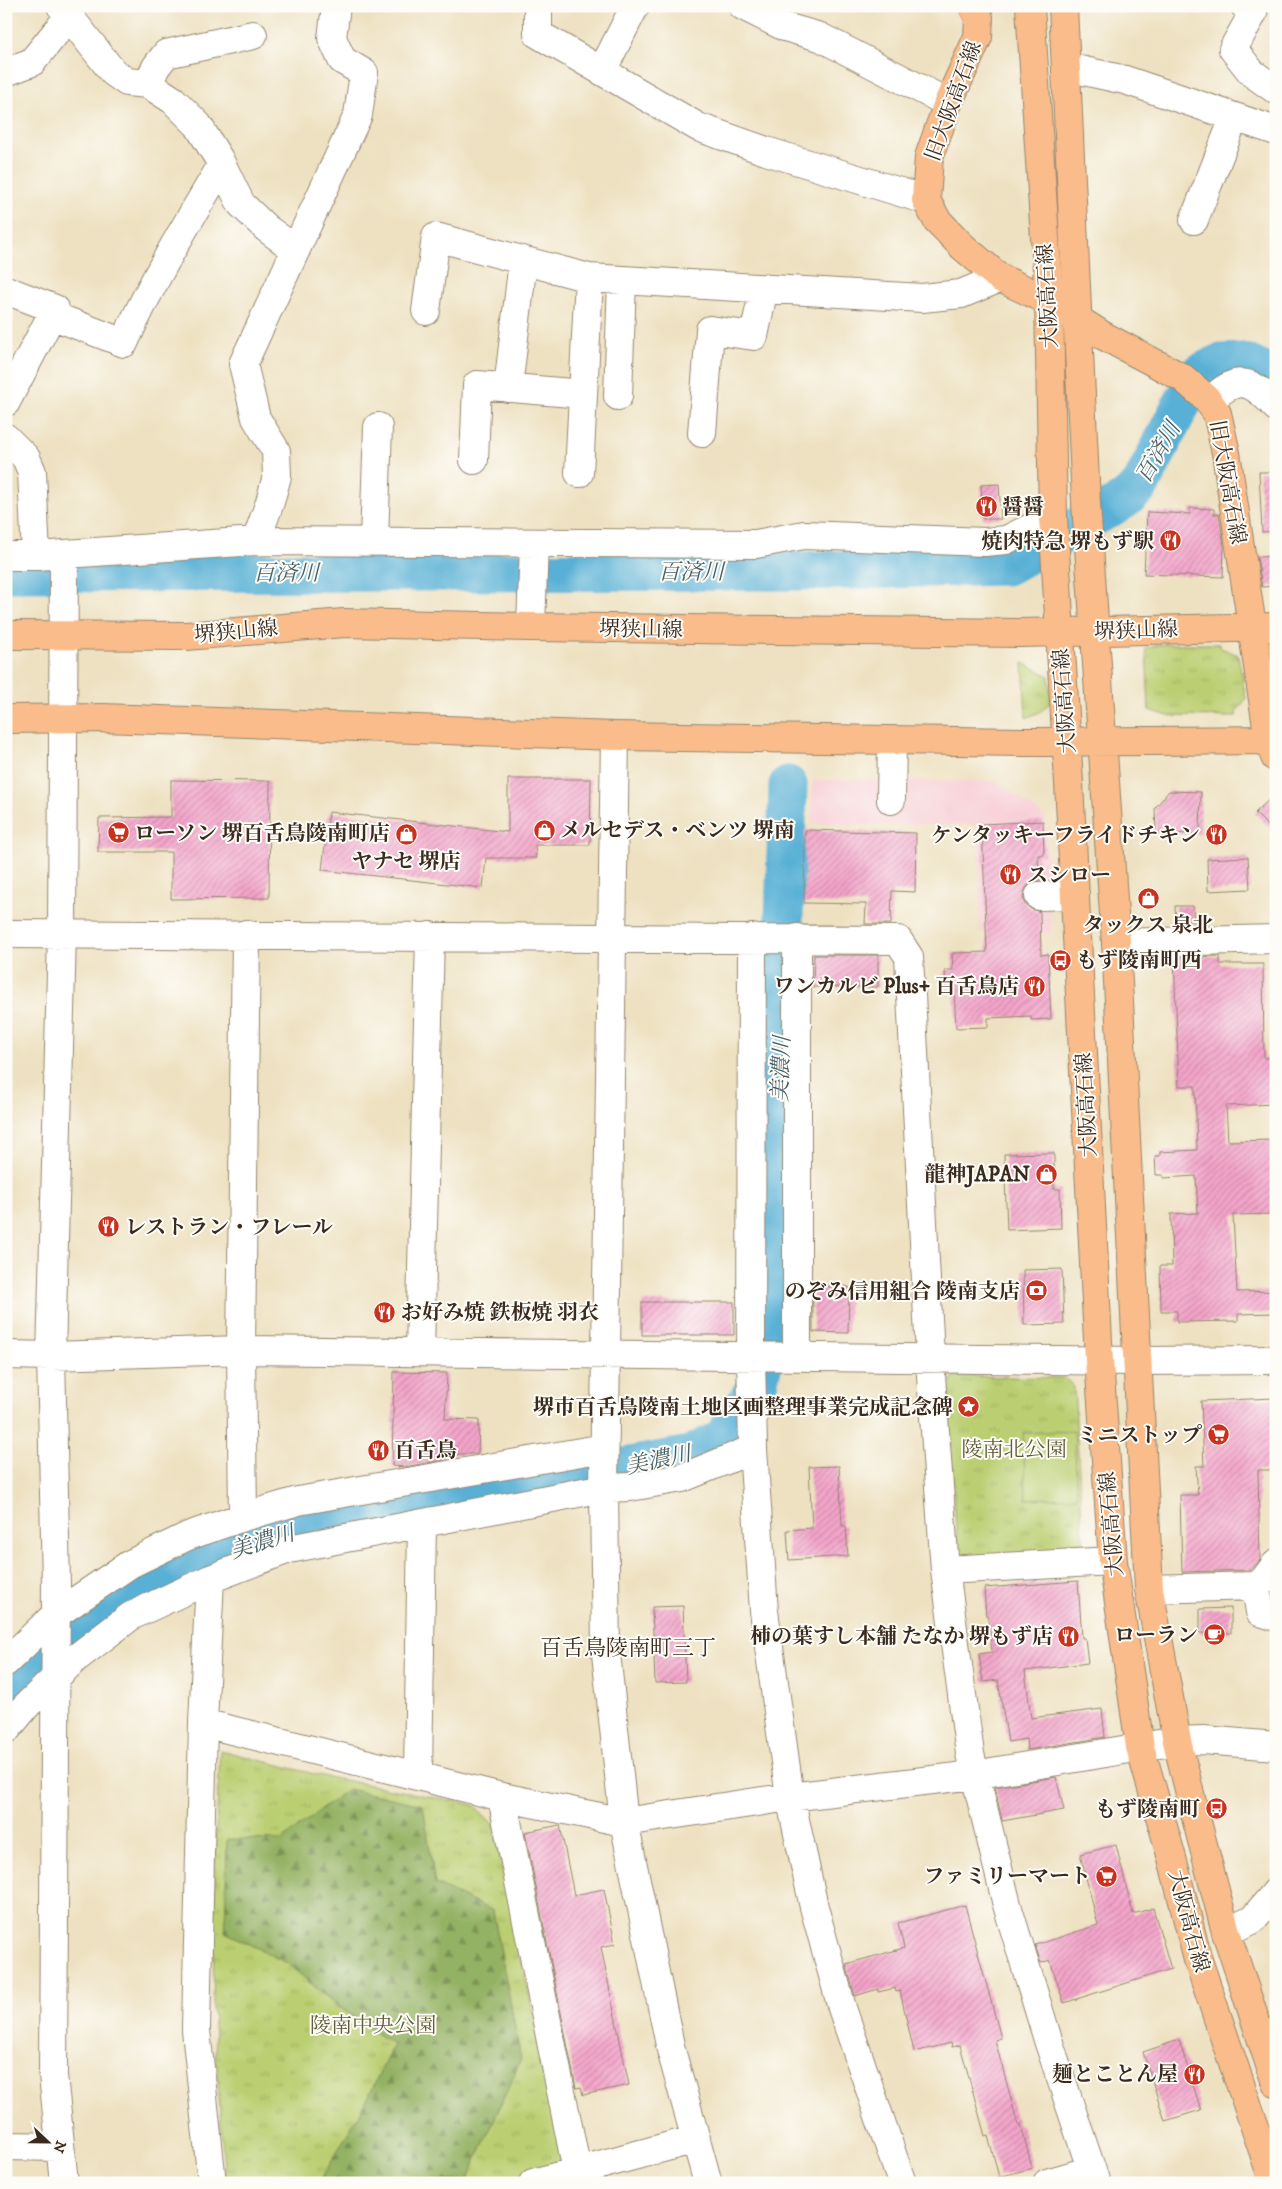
<svg xmlns="http://www.w3.org/2000/svg" width="1282" height="2189" viewBox="0 0 1282 2189" font-family="'IM FELL DW Pica','Noto Serif JP',serif">
  <style>
    .built { fill: #f7cfd5 }
    .grass { fill: url(#grass-tufts); stroke: #7b7c48 }
    .forest { fill: url(#forest-firs); stroke: #686e41 }
    .pitch { fill: #bbcf72; stroke: #7b7c48 }
    .lines { fill: none; stroke-linecap: round; stroke-linejoin: round }
    .river { stroke: #59b0d6; stroke-width: 39 }
    .building { fill: url(#building-hatch) }
    .minor-casing { stroke: #948670; stroke-width: 30 }
    .major-casing { stroke: #948670; stroke-width: 30 }
    .minor { stroke: #fff; stroke-width: 28 }
    .major { stroke: #f9bc8a; stroke-width: 28 }
    .labels { text-anchor: middle; stroke-width: 4; stroke-linejoin: round; paint-order: stroke }
    .street-label { font-size: 21px; fill: #3b2a1e; stroke: #fdfcf7 }
    .poi-label { font-size: 21px; font-weight: bold; fill: #3b2a1e; stroke: #fdfcf7; text-anchor: end }
    .park-label { font-size: 21px; fill: #615c37; stroke: #fdfcf7 }
    .water-label { font-size: 22px; font-style: italic; fill: #476068; stroke: #fdfcf7 }
    .neighbourhood-label { font-size: 22px; fill: #3b2a1e; stroke: #fdfcf7 }
  </style>
  <defs>
    <pattern id="grass-tufts" width="24" height="20" patternUnits="userSpaceOnUse" patternTransform="scale(1.25)"><rect width="24" height="20" fill="#bbcf72"/><path d="M3 7l-1-3M5 7V3M7 7l1-3M15 17l-1-3M17 17v-4M19 17l1-3" fill="none" stroke="#a2b262"/></pattern>
    <pattern id="forest-firs" width="22" height="20" patternUnits="userSpaceOnUse" patternTransform="scale(1.25)"><rect width="22" height="20" fill="#94b264"/><path d="M5 1l3.5 6h-7zM16 11l3.5 6h-7z" fill="#7a9152"/></pattern>
    <pattern id="building-hatch" width="6" height="6" patternUnits="userSpaceOnUse" patternTransform="scale(1.25)"><rect width="6" height="6" fill="#f4a5cb"/><path d="M-1 1l2-2M0 6l6-6M5 7l2-2" fill="none" stroke="#c787a4"/></pattern>
  </defs>
  <rect width="100%" height="100%" fill="#fdfcf7"/>
  <filter id="ink" filterUnits="userSpaceOnUse"><feTurbulence type="fractalNoise" baseFrequency=".02" numOctaves="2"/><feDisplacementMap in="SourceGraphic" scale="10" xChannelSelector="R" yChannelSelector="G"/><feConvolveMatrix kernelMatrix="1 2 1 2 8 2 1 2 1" color-interpolation-filters="sRGB"/></filter>
  <filter id="wash" filterUnits="userSpaceOnUse"><feTurbulence type="fractalNoise" baseFrequency=".0096" numOctaves="4" result="noise"/><feDisplacementMap in="SourceGraphic" scale="20" xChannelSelector="R" yChannelSelector="G"/><feGaussianBlur stdDeviation="1.12" result="paint"/><feColorMatrix in="noise" values="0 0 0 0 0 0 0 0 0 0 0 0 0 0 0 0 0 1.4 0 .05"/><feComposite in="paint" operator="in"/></filter>
  <g filter="url(#wash)">
    <rect width="100%" height="100%" fill="#eee1c1"/>
    <path class="built" d="M 812,780 L 996,781 L 1045,817 L 1051,933 L 980,932 L 979,825 L 812,824 Z"/>
    <path class="grass" d="M 1163,644 L 1220,644 L 1221,648 L 1238,655 L 1246,699 L 1236,712 L 1236,717 L 1168,716 L 1149,710 L 1146,648 Z
      M 1023,663 L 1049,676 L 1051,702 L 1040,712 L 1026,718 Z
      M 955,1376 L 1065,1378 L 1074,1387 L 1084,1554 L 965,1561 L 958,1554 L 946,1388 Z
      M 220,1750 L 318,1775 L 474,1805 L 493,1824 L 565,2163 L 491,2183 L 225,2183 L 213,2010 L 215,1850 Z"/>
    <path class="forest" d="M 348,1789 L 423,1805 L 435,1884 L 493,1911 L 521,2059 L 467,2181 L 319,2183 L 367,2100 L 393,2045 L 335,2004 L 287,1963 L 225,1932 L 227,1839 L 282,1840 Z"/>
    <path class="pitch" d="M 1074,1431 L 1077,1497 L 1026,1499 L 1023,1433 Z"/>
    <g class="lines">
      <path class="river" d="M 6,573 L 798,571 L 1007,566 L 1124,500 L 1140,486 L 1179,409 L 1200,373 L 1220,363 L 1243,362 L 1260,370 L 1276,384
        M 6,1689 L 84,1625 L 139,1588 L 196,1561 L 244,1543 L 354,1516 L 690,1455 L 722,1439 L 758,1384 L 772,1326 L 788,785"/>
    </g>
    <g id="blocks">
      <path class="building" d="M 1259,472 L 1276,472 L 1276,531 L 1262,532 Z
        M 999,484 L 1001,519 L 983,519 L 981,485 Z
        M 1190,508 L 1214,509 L 1214,514 L 1219,514 L 1224,546 L 1223,577 L 1144,574 L 1147,512 L 1190,514 Z
        M 1276,556 L 1276,586 L 1262,587 L 1257,557 Z
        M 508,779 L 591,779 L 590,845 L 535,845 L 536,858 L 486,858 L 483,888 L 322,870 L 329,812 L 508,832 Z
        M 171,780 L 270,781 L 269,898 L 171,899 L 171,852 L 98,852 L 99,818 L 171,817 Z
        M 1169,791 L 1201,792 L 1200,834 L 1156,833 L 1155,808 Z
        M 1276,793 L 1276,834 L 1255,813 Z
        M 1043,821 L 1044,855 L 1038,855 L 1039,880 L 1031,882 L 1026,888 L 1023,897 L 1025,904 L 1031,909 L 1040,912 L 1041,955 L 1048,954 L 1051,1019 L 1031,1020 L 1031,1016 L 988,1018 L 988,1027 L 956,1028 L 954,987 L 946,988 L 945,970 L 953,970 L 952,953 L 987,952 L 982,824 Z
        M 805,830 L 916,833 L 915,892 L 892,891 L 891,924 L 865,924 L 866,904 L 804,903 Z
        M 1248,857 L 1250,889 L 1208,891 L 1207,859 Z
        M 1175,906 L 1193,906 L 1194,925 L 1176,926 Z
        M 814,955 L 878,955 L 878,987 L 813,987 Z
        M 1220,956 L 1220,964 L 1263,964 L 1264,1058 L 1276,1058 L 1276,1104 L 1226,1106 L 1228,1141 L 1276,1140 L 1276,1214 L 1233,1215 L 1237,1292 L 1276,1291 L 1276,1313 L 1238,1314 L 1238,1321 L 1177,1322 L 1177,1311 L 1161,1311 L 1160,1266 L 1172,1266 L 1171,1214 L 1198,1213 L 1196,1176 L 1163,1178 L 1163,1175 L 1156,1175 L 1155,1156 L 1160,1156 L 1160,1152 L 1197,1150 L 1195,1086 L 1179,1086 L 1174,957 Z
        M 1054,1153 L 1054,1189 L 1060,1189 L 1061,1228 L 1007,1230 L 1004,1154 Z
        M 1062,1269 L 1064,1324 L 1024,1325 L 1023,1270 Z
        M 813,1286 L 849,1287 L 848,1333 L 813,1332 Z
        M 642,1302 L 734,1302 L 734,1335 L 642,1335 Z
        M 394,1372 L 447,1373 L 445,1419 L 479,1420 L 478,1454 L 443,1454 L 443,1460 L 405,1467 L 392,1466 Z
        M 1276,1398 L 1276,1470 L 1258,1470 L 1260,1560 L 1251,1570 L 1182,1572 L 1180,1495 L 1198,1495 L 1196,1466 L 1204,1466 L 1201,1401 Z
        M 839,1466 L 842,1526 L 846,1526 L 848,1556 L 789,1560 L 787,1530 L 812,1528 L 809,1467 Z
        M 1078,1581 L 1082,1638 L 1085,1638 L 1088,1663 L 1025,1671 L 1031,1718 L 1102,1709 L 1105,1737 L 1027,1750 L 1026,1739 L 1008,1742 L 998,1680 L 983,1682 L 979,1654 L 992,1652 L 988,1615 L 986,1616 L 984,1588 Z
        M 683,1606 L 686,1682 L 655,1683 L 652,1607 Z
        M 1231,1608 L 1231,1633 L 1200,1633 L 1200,1609 Z
        M 1056,1777 L 1064,1810 L 1002,1821 L 995,1787 Z
        M 560,1825 L 574,1895 L 604,1889 L 615,1944 L 601,1947 L 629,2085 L 583,2095 L 581,2087 L 576,2088 L 525,1832 Z
        M 1116,1845 L 1133,1914 L 1153,1908 L 1171,1969 L 1064,2003 L 1050,1960 L 1041,1963 L 1035,1945 L 1098,1925 L 1080,1854 Z
        M 965,1905 L 1001,2038 L 995,2040 L 1018,2125 L 1021,2125 L 1032,2168 L 999,2177 L 988,2135 L 985,2136 L 960,2045 L 952,2047 L 951,2043 L 914,2052 L 900,1991 L 896,1992 L 895,1988 L 878,1992 L 878,1989 L 855,1996 L 846,1964 L 904,1948 L 898,1923 Z
        M 1179,2040 L 1201,2110 L 1165,2121 L 1143,2052 Z"/>
    </g>
  </g>
  <g filter="url(#ink)">
    <use href="#blocks" fill-opacity="0" stroke="#948670" stroke-width="1"/>
    <g class="lines">
      <defs>
        <path id="minor" d="M 61,6 L 113,72 L 127,82 L 148,84 L 173,100 L 198,125 L 219,159 L 241,204 L 266,228 L 296,250
          M 538,6 L 538,34 L 698,127 L 766,151 L 926,200
          M 743,6 L 785,27 L 820,37 L 948,103
          M 1245,6 L 1253,13 L 1233,49 L 1252,73 L 1276,90
          M 1066,67 L 1125,80 L 1276,131
          M 602,71 L 635,6
          M 6,72 L 32,62 L 70,15
          M 148,84 L 156,67 L 166,54 L 253,35
          M 1194,220 L 1234,118
          M 6,290 L 55,309 L 6,402
          M 426,311 L 436,237 L 589,278 L 922,298 L 961,294 L 1000,278
          M 51,315 L 124,343 C 152,281 187,223 222,165
          M 508,388 L 523,261
          M 618,396 L 622,280
          M 1209,402 C 1237,374 1251,379 1276,407
          M 702,433 L 710,330 L 754,336 L 764,288
          M 6,438 L 26,458 L 32,472 L 36,556
          M 474,460 L 477,385 L 583,394
          M 579,473 L 589,278
          M 256,541 L 756,544 L 804,535 L 985,542 L 1006,540 L 1053,517
          M 374,541 L 378,427
          M 64,554 L 62,934 L 51,1356 L 56,1584 L 53,2075 L 64,2183
          M 6,556 L 36,556 L 256,541 L 270,502 L 277,476 L 276,451 L 256,418 L 243,364 L 358,115 L 364,73 L 342,60 L 332,38 L 336,6
          M 531,627 L 534,543
          M 615,736 L 604,1488 L 606,1653 L 624,1822 L 671,2050 L 708,2183
          M 891,800 L 892,741
          M 1039,896 L 1075,895
          M 6,934 L 898,940 L 909,957 L 931,1375 L 945,1570 L 970,1754 L 1007,1905 L 1048,2040 L 1096,2183
          M 752,938 L 751,1356 L 753,1449 L 764,1611 L 790,1797 L 814,1907 L 842,2008 L 902,2183
          M 797,938 L 797,1356
          M 1116,943 L 1276,939
          M 420,1352 L 430,936
          M 6,1355 L 51,1356 L 241,1350 L 1137,1361 L 1276,1360
          M 243,1517 L 241,1350 L 246,934
          M 945,1570 L 1113,1561
          M 210,1579 L 203,1723 L 196,2030 L 212,2183
          M 1256,1586 L 1260,1612 L 1276,1617
          M 1149,1589 L 1256,1586 L 1264,1580 L 1276,1564
          M 6,1662 L 55,1615 L 130,1564 L 188,1536 L 243,1517 L 298,1501 L 604,1448
          M 203,1723 L 502,1797 L 624,1822 L 790,1797 L 974,1775 L 1177,1741 L 1204,1740 L 1276,1746
          M 6,1730 L 27,1705 L 76,1658 L 131,1616 L 210,1579 L 289,1549 L 604,1488 L 630,1487 L 682,1478 L 753,1449
          M 418,1775 L 422,1524
          M 502,1797 L 577,2171
          M 1226,1932 L 1252,1920 L 1276,1892
          M 6,2146 L 60,2147
          M 533,2183 L 696,2139
          M 1047,2183 L 1092,2170"/>
        <path id="major" d="M 973,6 L 979,18 L 978,37 L 948,103 L 929,157 L 926,200 L 937,220 L 963,247 L 1000,278 L 1049,301 L 1102,335 L 1183,378 L 1206,398 L 1217,413 L 1226,453 L 1269,740 L 1275,757
          M 1030,6 L 1049,301 L 1053,517 L 1069,783 L 1099,1360 L 1113,1561 L 1140,1747 L 1172,1858 L 1198,1960 L 1274,2183
          M 1063,6 L 1086,503 L 1116,943 L 1149,1589 L 1177,1741 L 1195,1814 L 1226,1932 L 1276,2083
          M 6,635 L 186,636 L 344,623 L 531,627 L 1019,633 L 1276,627
          M 6,719 L 102,718 L 615,736 L 1023,742 L 1276,740"/>
      </defs>
      <use href="#minor" class="minor-casing"/>
      <use href="#major" class="major-casing"/>
      <use href="#minor" class="minor"/>
      <use href="#major" class="major"/>
    </g>
  </g>
  <defs>
    <symbol id="restaurant-disc" viewBox="-11 -11 22 22"><circle r="9.5" fill="#c8321e" stroke="#fdfcf7"/><path d="M-5-6h1v4h1v-4h1v4h1v-4h1v5L-1.5 .5V6h-2V.5L-5-1ZM5-6V6H3V1.5H1.5Q1.5-4 5-6Z" fill="#fff"/></symbol>
    <symbol id="shop-disc" viewBox="-11 -11 22 22"><circle r="9.5" fill="#c8321e" stroke="#fdfcf7"/><path d="M-5-2.5h2.3a2.7 3.5 0 0 1 5.4 0H5L5.5 6h-11ZM-1.5-2.5h3a1.5 2.3 0 0 0-3 0Z" fill="#fff"/></symbol>
    <symbol id="supermarket-disc" viewBox="-11 -11 22 22"><circle r="9.5" fill="#c8321e" stroke="#fdfcf7"/><path d="M-6-5.5h2.5l.6 2H6L4.5 2H-2.5L-4.4-4H-6ZM-1.5 3.2a1.3 1.3 0 1 0 .1 0ZM3 3.2a1.3 1.3 0 1 0 .1 0Z" fill="#fff"/></symbol>
    <symbol id="bus-disc" viewBox="-11 -11 22 22"><circle r="9.5" fill="#c8321e" stroke="#fdfcf7"/><path d="M-5-6H5V4H4V6H2V4H-2V6H-4V4H-5ZM-3.5-4V0h7V-4ZM-3.5 1.2v1.5H-2V1.2ZM2 1.2v1.5H3.5V1.2Z" fill="#fff"/></symbol>
    <symbol id="bank-disc" viewBox="-11 -11 22 22"><circle r="9.5" fill="#c8321e" stroke="#fdfcf7"/><path d="M-6-4H6V4H-6ZM0-2.3a2.3 2.3 0 1 0 0 4.6a2.3 2.3 0 1 0 0-4.6Z" fill="#fff"/></symbol>
    <symbol id="sight-disc" viewBox="-11 -11 22 22"><circle r="9.5" fill="#c8321e" stroke="#fdfcf7"/><path d="M0-6L1.8-2.2L6-1.7L2.9 1.2L3.7 5.4L0 3.3L-3.7 5.4L-2.9 1.2L-6-1.7L-1.8-2.2Z" fill="#fff"/></symbol>
    <symbol id="cafe-disc" viewBox="-11 -11 22 22"><circle r="9.5" fill="#c8321e" stroke="#fdfcf7"/><path d="M-5.5-4.5H6V0H3Q3 3.5 0 3.5H-2.5Q-5.5 3.5-5.5 0ZM3-3.2v2h1.7v-2ZM-6 4.5H4V6H-6Z" fill="#fff"/></symbol>
  </defs>
  <g fill-rule="evenodd">
    <use href="#restaurant-disc" x="974" y="494" width="25" height="25"/>
    <use href="#restaurant-disc" x="1158" y="528" width="25" height="25"/>
    <use href="#shop-disc" x="532" y="818" width="25" height="25"/>
    <use href="#supermarket-disc" x="106" y="820" width="25" height="25"/>
    <use href="#shop-disc" x="394" y="822" width="25" height="25"/>
    <use href="#restaurant-disc" x="1204" y="822" width="25" height="25"/>
    <use href="#restaurant-disc" x="998" y="862" width="25" height="25"/>
    <use href="#shop-disc" x="1136" y="886" width="25" height="25"/>
    <use href="#bus-disc" x="1048" y="948" width="25" height="25"/>
    <use href="#restaurant-disc" x="1022" y="974" width="25" height="25"/>
    <use href="#shop-disc" x="1034" y="1162" width="25" height="25"/>
    <use href="#restaurant-disc" x="96" y="1214" width="25" height="25"/>
    <use href="#bank-disc" x="1024" y="1278" width="25" height="25"/>
    <use href="#restaurant-disc" x="372" y="1300" width="25" height="25"/>
    <use href="#sight-disc" x="956" y="1394" width="25" height="25"/>
    <use href="#supermarket-disc" x="1206" y="1422" width="25" height="25"/>
    <use href="#restaurant-disc" x="366" y="1438" width="25" height="25"/>
    <use href="#cafe-disc" x="1202" y="1622" width="25" height="25"/>
    <use href="#restaurant-disc" x="1056" y="1624" width="25" height="25"/>
    <use href="#bus-disc" x="1204" y="1796" width="25" height="25"/>
    <use href="#supermarket-disc" x="1094" y="1864" width="25" height="25"/>
    <use href="#restaurant-disc" x="1182" y="2062" width="25" height="25"/>
  </g>
  <g class="labels">
    <g class="street-label">
      <text transform="translate(953 101) rotate(-70)" y="7">旧大阪高石線</text>
      <text transform="translate(1047 296) rotate(-93)" y="7">大阪高石線</text>
      <text transform="translate(1228 482) rotate(80)" y="7">旧大阪高石線</text>
      <text transform="translate(641 629) rotate(1)" y="7">堺狭山線</text>
      <text transform="translate(1136 630) rotate(-2)" y="7">堺狭山線</text>
      <text transform="translate(236 631) rotate(-5)" y="7">堺狭山線</text>
      <text transform="translate(1064 701) rotate(-94)" y="7">大阪高石線</text>
      <text transform="translate(1086 1105) rotate(-93)" y="7">大阪高石線</text>
      <text transform="translate(1111 1524) rotate(-95)" y="7">大阪高石線</text>
      <text transform="translate(1189 1921) rotate(75)" y="7">大阪高石線</text>
    </g>
    <g class="poi-label">
      <text x="1002" y="514" text-anchor="start">醤醤</text>
      <text x="1154" y="548">焼肉特急 堺もず駅</text>
      <text x="560" y="837" text-anchor="start">メルセデス・ベンツ 堺南</text>
      <text x="134" y="840" text-anchor="start">ローソン 堺百舌鳥陵南町店</text>
      <text x="1200" y="842">ケンタッキーフライドチキン</text>
      <text x="406" y="868" text-anchor="middle">ヤナセ 堺店</text>
      <text x="1027" y="882" text-anchor="start">スシロー</text>
      <text x="1148" y="932" text-anchor="middle">タックス 泉北</text>
      <text x="1076" y="967" text-anchor="start">もず陵南町西</text>
      <text x="1019" y="993">ワンカルビ Plus+ 百舌鳥店</text>
      <text x="1030" y="1181">龍神JAPAN</text>
      <text x="125" y="1234" text-anchor="start">レストラン・フレール</text>
      <text x="1020" y="1298">のぞみ信用組合 陵南支店</text>
      <text x="401" y="1319" text-anchor="start">お好み焼 鉄板焼 羽衣</text>
      <text x="953" y="1414">堺市百舌鳥陵南土地区画整理事業完成記念碑</text>
      <text x="1202" y="1442">ミニストップ</text>
      <text x="394" y="1457" text-anchor="start">百舌鳥</text>
      <text x="1198" y="1642">ローラン</text>
      <text x="1053" y="1643">柿の葉すし本舗 たなか 堺もず店</text>
      <text x="1200" y="1816">もず陵南町</text>
      <text x="1091" y="1883">ファミリーマート</text>
      <text x="1178" y="2081">麺とことん屋</text>
    </g>
    <g class="park-label">
      <text x="1014" y="1456">陵南北公園</text>
      <text x="373" y="2032">陵南中央公園</text>
    </g>
    <g class="water-label">
      <text transform="translate(1157 452) rotate(-60)" y="8">百済川</text>
      <text x="691" y="579">百済川</text>
      <text x="286" y="580">百済川</text>
      <text transform="translate(780 1069) rotate(-88)" y="8">美濃川</text>
      <text transform="translate(658 1459) rotate(-12)" y="8">美濃川</text>
      <text transform="translate(262 1541) rotate(-17)" y="8">美濃川</text>
    </g>
    <g class="neighbourhood-label">
      <text x="628" y="1655">百舌鳥陵南町三丁</text>
    </g>
  </g>
  <rect width="1282" height="2189" fill="none" stroke="#fdfcf7" stroke-width="25"/>
  <g transform="translate(48 2142) rotate(112)" stroke="#fdfcf7" stroke-width="4" paint-order="stroke">
  <path d="M0-4L9 19L0 12L-9 19Z" fill="#3b2a1e"/>
  <text y="-8" font-size="14" font-weight="bold" text-anchor="middle" fill="#3b2a1e">N</text>
  </g>
</svg>
